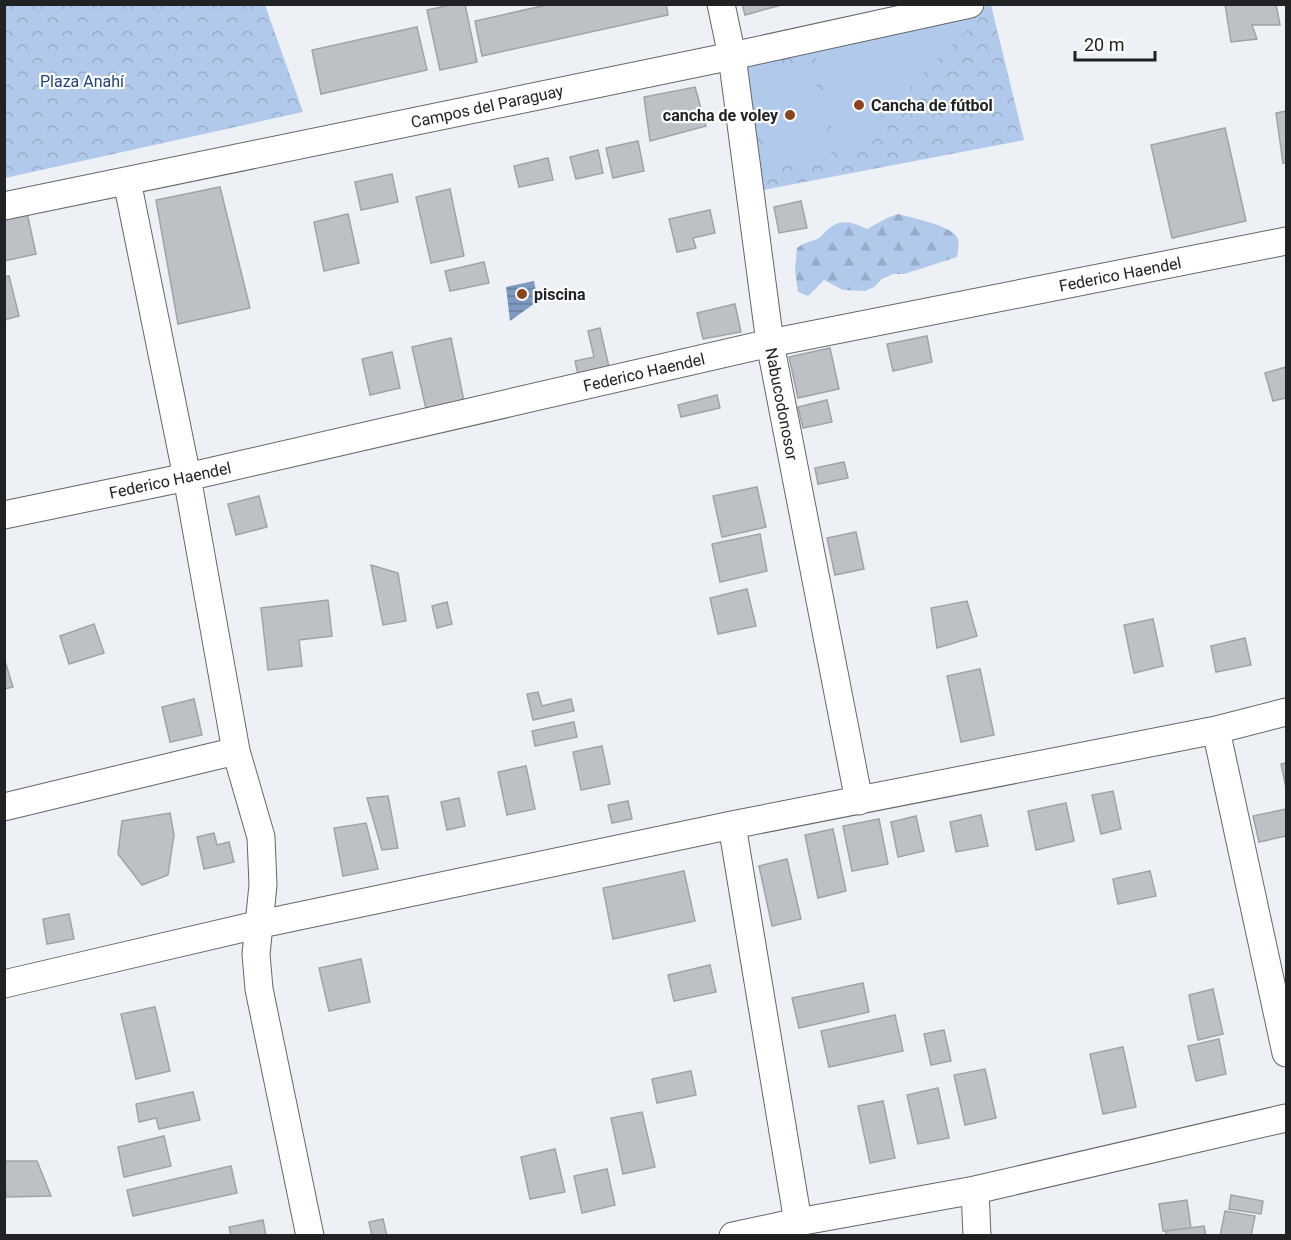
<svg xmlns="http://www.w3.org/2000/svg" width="1291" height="1240" viewBox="0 0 1291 1240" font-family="Roboto,sans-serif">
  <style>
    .forest { fill: url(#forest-firs) }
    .park { fill: url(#park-crowns) }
    .pitch { fill: #b1c9ea }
    .water { fill: url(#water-rules) }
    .building { fill: #bdc0c5; stroke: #a0a3a7; stroke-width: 1.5 }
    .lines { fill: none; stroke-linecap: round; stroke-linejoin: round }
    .minor-casing { stroke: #64676b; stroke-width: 29 }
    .minor { stroke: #fff; stroke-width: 27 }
    .poi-dot { fill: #8a441d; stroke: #fcfdff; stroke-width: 2 }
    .labels { text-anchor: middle; stroke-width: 4.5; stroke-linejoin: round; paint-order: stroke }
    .park-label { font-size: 16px; fill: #1f4478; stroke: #fcfdff }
    .poi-label { font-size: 16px; font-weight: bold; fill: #212224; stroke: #fcfdff; text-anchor: start }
    .street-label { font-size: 16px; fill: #212224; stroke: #fcfdff }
  </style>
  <defs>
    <pattern id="forest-firs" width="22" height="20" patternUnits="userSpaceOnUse" patternTransform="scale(1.5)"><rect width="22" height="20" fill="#b1c9ea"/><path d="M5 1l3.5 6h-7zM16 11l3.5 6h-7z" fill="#98acc9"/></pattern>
    <pattern id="park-crowns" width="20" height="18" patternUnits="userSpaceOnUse" patternTransform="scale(1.5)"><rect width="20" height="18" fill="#b1c9ea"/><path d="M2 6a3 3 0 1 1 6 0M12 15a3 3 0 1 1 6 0" fill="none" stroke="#98acc9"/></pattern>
    <pattern id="water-rules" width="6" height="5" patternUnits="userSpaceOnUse" patternTransform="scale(1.5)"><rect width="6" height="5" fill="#7d9ac2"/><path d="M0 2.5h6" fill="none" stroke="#667d9d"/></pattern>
  </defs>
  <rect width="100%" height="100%" fill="#edf0f5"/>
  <path class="forest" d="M 898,214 C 912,218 950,225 957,237 C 960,244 958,250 957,257 L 904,274 L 893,274 L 882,279 L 874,287 L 865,291 L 843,290 L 824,280 L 808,296 L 798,292 L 795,270 L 797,248 C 806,241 812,242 819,238 C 824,234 828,228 834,225 C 845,219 857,224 867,229 L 887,218 Z"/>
  <path class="park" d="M 4,5 L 265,5 L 303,112 L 5,178 Z
    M 991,5 L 1024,140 L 763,190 L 737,63 Z"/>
  <path class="pitch" d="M 984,14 L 838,158 L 815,52 Z
    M 811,60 L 832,157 L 769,169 L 747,72 Z"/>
  <path class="water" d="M 534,281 L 538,301 L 510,321 L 506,287 Z"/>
  <path class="building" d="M 455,4 L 465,4 L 477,62 L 440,70 L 427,10 Z
    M 551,4 L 666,4 L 668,15 L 482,56 L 475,21 Z
    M 742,4 L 785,4 L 745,15 Z
    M 1225,4 L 1276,4 L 1280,25 L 1252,25 L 1257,39 L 1231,42 Z
    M 417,27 L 427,70 L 321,94 L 312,50 Z
    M 695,87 L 706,126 L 650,141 L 644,97 Z
    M 1286,111 L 1286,163 L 1283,163 L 1276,113 Z
    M 1225,128 L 1246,221 L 1172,238 L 1151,145 Z
    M 638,141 L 644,171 L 613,178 L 606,148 Z
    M 598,150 L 603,173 L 576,179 L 570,157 Z
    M 548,158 L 553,180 L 519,187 L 514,166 Z
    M 392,174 L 398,202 L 361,210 L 355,182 Z
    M 220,187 L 250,308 L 178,324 L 156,200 Z
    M 450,189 L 464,256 L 431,263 L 416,197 Z
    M 801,201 L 807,228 L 779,233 L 774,207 Z
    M 710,210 L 715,233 L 693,238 L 696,248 L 677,252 L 669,219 Z
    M 27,213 L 36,254 L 4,261 L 4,218 Z
    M 348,214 L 359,263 L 324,271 L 314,222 Z
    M 484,262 L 489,283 L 450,291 L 445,271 Z
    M 9,276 L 19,316 L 4,320 L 4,277 Z
    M 735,304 L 741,332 L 703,339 L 697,313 Z
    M 600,328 L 609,367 L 578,374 L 575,361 L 594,357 L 588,331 Z
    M 927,336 L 932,362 L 893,371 L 887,344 Z
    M 451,338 L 464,401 L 426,409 L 412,347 Z
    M 830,348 L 839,389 L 798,398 L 789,357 Z
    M 392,352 L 400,388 L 370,395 L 362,359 Z
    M 1286,367 L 1286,398 L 1273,401 L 1265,373 Z
    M 717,395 L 720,408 L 681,417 L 678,405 Z
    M 827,400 L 832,422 L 803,428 L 798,407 Z
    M 844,462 L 848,478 L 818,484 L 815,468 Z
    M 757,487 L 766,527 L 722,537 L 713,496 Z
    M 259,496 L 267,527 L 236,535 L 228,504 Z
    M 856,532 L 864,569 L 835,575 L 827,538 Z
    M 760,534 L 767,571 L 720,582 L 712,544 Z
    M 371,565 L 398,573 L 406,621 L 383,625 Z
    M 747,589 L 756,626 L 718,634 L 710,598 Z
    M 328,600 L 332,636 L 299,640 L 302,666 L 268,670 L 261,608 Z
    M 967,601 L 977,636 L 937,648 L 931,608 Z
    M 447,602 L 452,624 L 437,628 L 432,606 Z
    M 1153,619 L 1163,666 L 1134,673 L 1124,625 Z
    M 94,624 L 104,653 L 69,664 L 60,636 Z
    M 1245,638 L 1251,665 L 1216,672 L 1211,646 Z
    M 4,658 L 13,687 L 4,689 Z
    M 980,669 L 994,735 L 961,742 L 947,676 Z
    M 538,692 L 542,706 L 571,699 L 574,711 L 533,720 L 527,694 Z
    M 194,699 L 202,735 L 170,742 L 162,707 Z
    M 574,722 L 577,737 L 535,746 L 532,731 Z
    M 602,746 L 610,784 L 581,790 L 573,752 Z
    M 1286,763 L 1286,788 L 1281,764 Z
    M 526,766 L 535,809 L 507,815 L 498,772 Z
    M 1113,791 L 1121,829 L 1101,834 L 1092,795 Z
    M 388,796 L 398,848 L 382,850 L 367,798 Z
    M 459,798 L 465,826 L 447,830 L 441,802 Z
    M 628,801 L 632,819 L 612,823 L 608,805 Z
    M 1066,803 L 1074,841 L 1036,850 L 1028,811 Z
    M 1286,809 L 1286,836 L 1259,842 L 1253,816 Z
    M 170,813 L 174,835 L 168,875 L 142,885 L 118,854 L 122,821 Z
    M 981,815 L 988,846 L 956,852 L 950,822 Z
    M 916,816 L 924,851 L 898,857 L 891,822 Z
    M 879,819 L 888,864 L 852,871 L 843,826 Z
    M 366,823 L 378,869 L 343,876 L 334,828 Z
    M 833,829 L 846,891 L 818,898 L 805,835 Z
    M 214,833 L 217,845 L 229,842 L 234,862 L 204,869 L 197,837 Z
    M 787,859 L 801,919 L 772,926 L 759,866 Z
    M 684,871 L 695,921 L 613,939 L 603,888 Z
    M 1150,871 L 1156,896 L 1118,904 L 1113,879 Z
    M 69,914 L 74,939 L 47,944 L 43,919 Z
    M 361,959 L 370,1002 L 329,1011 L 319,968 Z
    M 710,965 L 716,992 L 674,1001 L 668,975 Z
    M 863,983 L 869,1012 L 799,1028 L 792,998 Z
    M 1213,989 L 1223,1034 L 1198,1040 L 1189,995 Z
    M 155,1007 L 170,1071 L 136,1079 L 121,1014 Z
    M 895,1015 L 903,1051 L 829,1067 L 821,1031 Z
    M 944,1030 L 951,1061 L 931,1065 L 924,1034 Z
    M 1219,1039 L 1226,1074 L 1196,1081 L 1188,1046 Z
    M 1123,1047 L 1136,1107 L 1103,1114 L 1090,1054 Z
    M 985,1069 L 996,1118 L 965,1125 L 954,1075 Z
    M 691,1071 L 696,1095 L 657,1103 L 652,1079 Z
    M 938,1088 L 949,1138 L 918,1144 L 907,1095 Z
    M 193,1092 L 200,1120 L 159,1129 L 156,1118 L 139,1122 L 136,1104 Z
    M 883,1101 L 895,1158 L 870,1163 L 858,1106 Z
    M 642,1112 L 655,1167 L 623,1174 L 611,1118 Z
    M 164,1136 L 171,1166 L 124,1177 L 118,1147 Z
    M 555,1149 L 565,1192 L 530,1199 L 521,1157 Z
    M 4,1161 L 37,1161 L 51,1196 L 6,1197 Z
    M 231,1166 L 237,1193 L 133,1216 L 127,1190 Z
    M 607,1169 L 615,1205 L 582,1213 L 574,1176 Z
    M 1231,1195 L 1263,1201 L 1261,1214 L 1229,1209 Z
    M 1187,1200 L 1191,1228 L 1163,1231 L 1159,1204 Z
    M 1225,1211 L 1255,1216 L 1251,1236 L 1220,1236 Z
    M 383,1219 L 387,1236 L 372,1236 L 369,1222 Z
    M 263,1220 L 266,1236 L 231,1236 L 229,1227 Z
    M 1204,1226 L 1206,1236 L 1166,1236 L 1166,1231 Z"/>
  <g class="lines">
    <defs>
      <path id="minor" d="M 721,4 L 732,56 L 770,343 L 859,801
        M 127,181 L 187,477 L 236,751 L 261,837 L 263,885 L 256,954 L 259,989 L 310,1236
        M 4,206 L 732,56 L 970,4
        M 4,515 L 187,477 L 770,343 L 1286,241
        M 1216,730 L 1286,1053
        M 4,807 L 236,751
        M 732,825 L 798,1222
        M 4,984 L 261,924 L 732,825 L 1216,730 L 1286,712
        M 975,1190 L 977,1236
        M 733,1236 L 798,1222 L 975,1190 L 1286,1118"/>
    </defs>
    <use href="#minor" class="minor-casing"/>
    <use href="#minor" class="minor"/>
  </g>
  <g class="poi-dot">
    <circle cx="859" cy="105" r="6"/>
    <circle cx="790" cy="115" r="6"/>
    <circle cx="522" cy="294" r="6"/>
  </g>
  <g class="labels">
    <g class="park-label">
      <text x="82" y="87">Plaza Anahí</text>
    </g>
    <g class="poi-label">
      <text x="871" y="111">Cancha de fútbol</text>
      <text x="778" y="121" text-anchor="end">cancha de voley</text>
      <text x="534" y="300">piscina</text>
    </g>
    <g class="street-label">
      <text transform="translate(487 106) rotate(-12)" y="6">Campos del Paraguay</text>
      <text transform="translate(1120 274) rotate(-11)" y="6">Federico Haendel</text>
      <text transform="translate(644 372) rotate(-13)" y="6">Federico Haendel</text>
      <text transform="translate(782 404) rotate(79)" y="6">Nabucodonosor</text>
      <text transform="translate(170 480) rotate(-12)" y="6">Federico Haendel</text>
    </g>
  </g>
  <rect width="1291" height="1240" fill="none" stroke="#212224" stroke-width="12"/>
  <path d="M1075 51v9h80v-9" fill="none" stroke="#212224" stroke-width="3"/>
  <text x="1084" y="51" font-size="18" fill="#212224" stroke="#fcfdff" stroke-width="4.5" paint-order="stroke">20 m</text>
</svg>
